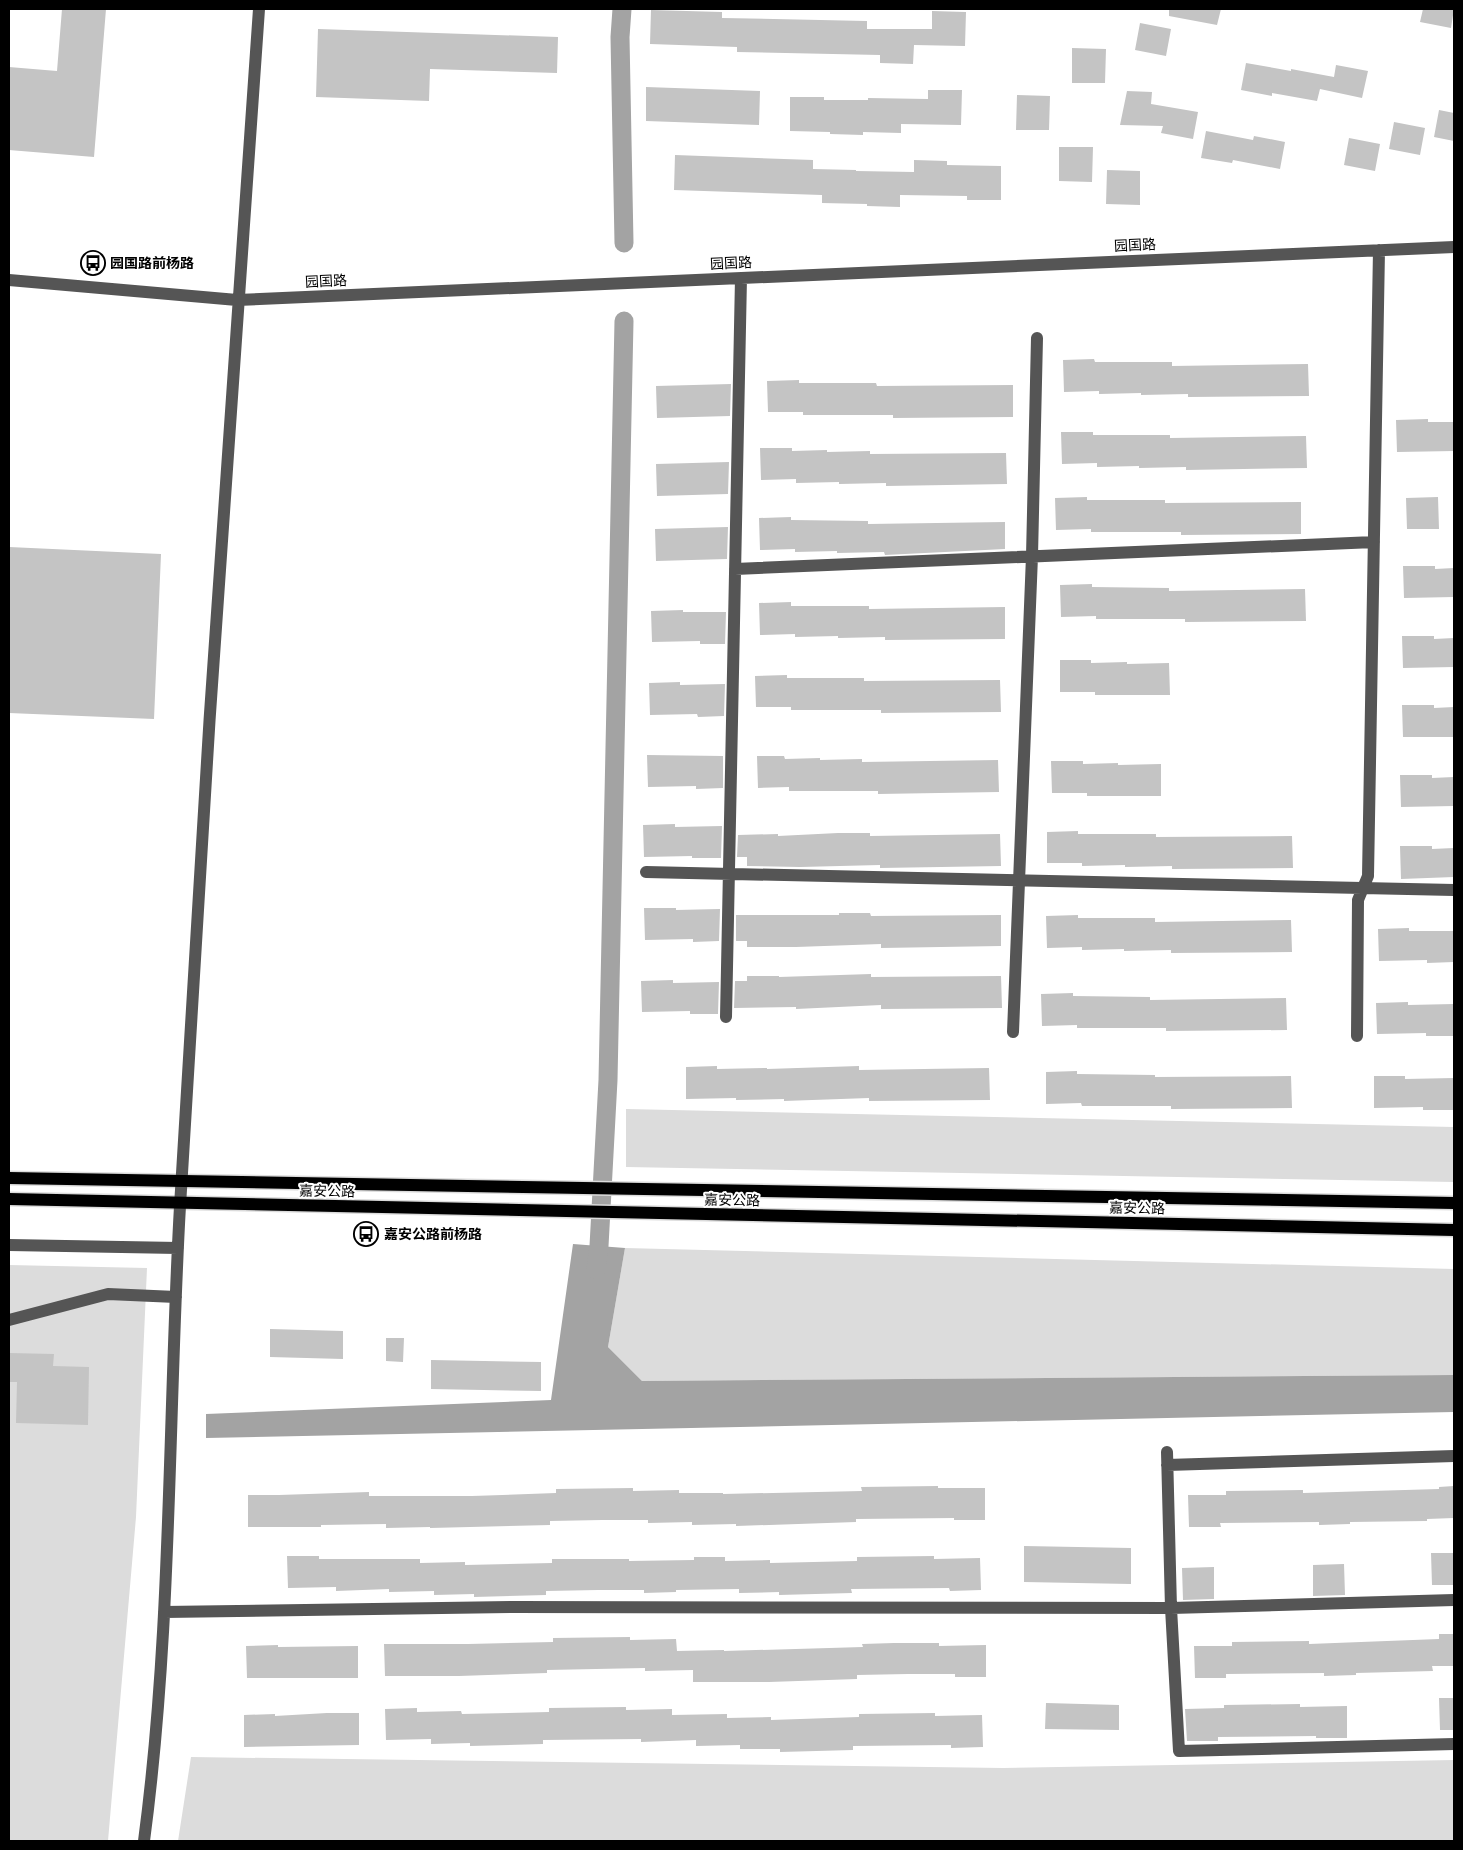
<svg xmlns="http://www.w3.org/2000/svg" width="1463" height="1850" viewBox="0 0 1463 1850" font-family="Ubuntu,'Noto Sans SC',sans-serif">
  <style>
    .green { fill: #dcdcdc }
    .water { fill: #a3a3a3 }
    .lines { fill: none; stroke-linecap: round; stroke-linejoin: round }
    .canal { stroke: #a3a3a3; stroke-width: 19 }
    .building { fill: #c4c4c4 }
    .major-casing { stroke: #dbdbdb; stroke-width: 15 }
    .minor { stroke: #555; stroke-width: 12 }
    .major { stroke: #000; stroke-width: 12 }
    .labels { text-anchor: middle; stroke-width: 4; stroke-linejoin: round; paint-order: stroke }
    .street-label { font-size: 14px; fill: #000; stroke: #fff }
    .poi-label { font-size: 14px; font-weight: bold; fill: #000; stroke: #fff; text-anchor: start }
  </style>
  <rect width="100%" height="100%" fill="#fff"/>
  <path class="green" d="M 626,1109 L 1454,1127 L 1454,1182 L 626,1167 Z
    M 625,1248 L 1454,1269 L 1454,1375 L 642,1381 L 608,1347 Z
    M 9,1265 L 147,1268 L 136,1517 L 108,1841 L 9,1841 Z
    M 191,1757 L 1003,1768 L 1454,1760 L 1454,1841 L 178,1841 Z"/>
  <path class="water" d="M 573,1244 L 625,1248 L 608,1347 L 642,1381 L 1454,1375 L 1454,1412 L 206,1438 L 206,1414 L 551,1400 Z"/>
  <g class="lines">
    <path class="canal" d="M 622,9 L 620,37 L 624,243
      M 596,1270 L 599,1246 L 608,1080 L 624,321"/>
  </g>
  <path class="building" d="M 62,9 L 106,9 L 94,157 L 9,150 L 9,67 L 57,71 Z
    M 1169,9 L 1221,9 L 1217,25 L 1169,16 Z
    M 1423,9 L 1454,9 L 1451,28 L 1420,22 Z
    M 651,10 L 722,12 L 722,18 L 867,21 L 867,29 L 932,29 L 932,11 L 966,12 L 965,46 L 914,45 L 913,64 L 880,63 L 880,55 L 737,52 L 737,47 L 650,44 Z
    M 1140,23 L 1171,29 L 1166,56 L 1135,50 Z
    M 318,29 L 558,37 L 557,73 L 430,69 L 429,101 L 316,97 Z
    M 1072,48 L 1106,49 L 1105,83 L 1072,83 Z
    M 1246,63 L 1291,71 L 1291,69 L 1334,77 L 1336,65 L 1368,71 L 1362,98 L 1320,89 L 1317,101 L 1272,93 L 1272,96 L 1241,90 Z
    M 646,87 L 760,91 L 759,125 L 646,121 Z
    M 928,90 L 962,90 L 961,125 L 901,124 L 901,133 L 863,132 L 863,135 L 830,134 L 830,132 L 790,131 L 790,97 L 824,97 L 824,100 L 868,100 L 868,98 L 928,99 Z
    M 1127,91 L 1152,92 L 1151,104 L 1198,112 L 1193,139 L 1161,133 L 1163,126 L 1120,125 Z
    M 1017,95 L 1050,96 L 1049,130 L 1016,130 Z
    M 1439,110 L 1454,113 L 1454,141 L 1434,137 Z
    M 1394,122 L 1425,128 L 1420,155 L 1389,149 Z
    M 1206,131 L 1253,140 L 1254,136 L 1285,142 L 1280,169 L 1233,160 L 1232,163 L 1201,158 Z
    M 1349,138 L 1380,144 L 1375,171 L 1344,165 Z
    M 1059,147 L 1093,147 L 1092,182 L 1059,181 Z
    M 675,155 L 813,160 L 813,169 L 856,170 L 856,171 L 914,172 L 914,160 L 947,161 L 947,165 L 1001,166 L 1001,200 L 967,200 L 967,196 L 900,195 L 900,207 L 867,206 L 867,204 L 822,203 L 822,195 L 674,190 Z
    M 1107,170 L 1140,171 L 1140,205 L 1106,204 Z
    M 1094,359 L 1095,362 L 1172,362 L 1172,366 L 1308,364 L 1309,396 L 1188,397 L 1188,394 L 1141,395 L 1141,393 L 1099,394 L 1099,391 L 1064,392 L 1063,360 Z
    M 799,380 L 799,383 L 876,383 L 877,386 L 1013,385 L 1013,417 L 893,418 L 893,415 L 803,415 L 803,412 L 768,412 L 767,381 Z
    M 731,384 L 730,416 L 657,418 L 656,386 Z
    M 1428,419 L 1428,422 L 1454,422 L 1454,451 L 1397,452 L 1396,420 Z
    M 1061,432 L 1093,432 L 1093,435 L 1170,435 L 1170,438 L 1306,436 L 1307,468 L 1186,470 L 1186,467 L 1139,468 L 1139,466 L 1097,467 L 1097,463 L 1062,464 Z
    M 760,448 L 792,448 L 792,451 L 827,450 L 827,452 L 870,451 L 870,454 L 1006,453 L 1007,484 L 886,486 L 886,483 L 839,484 L 839,482 L 796,483 L 796,479 L 761,480 Z
    M 729,462 L 728,494 L 657,496 L 656,464 Z
    M 1087,497 L 1087,500 L 1165,500 L 1165,503 L 1301,502 L 1301,534 L 1181,535 L 1181,532 L 1091,532 L 1091,529 L 1056,530 L 1055,498 Z
    M 1438,497 L 1439,529 L 1407,529 L 1406,498 Z
    M 791,517 L 791,520 L 868,521 L 868,524 L 1005,522 L 1005,549 L 885,555 L 884,552 L 837,553 L 837,551 L 795,552 L 795,549 L 760,550 L 759,518 Z
    M 728,527 L 727,559 L 656,561 L 655,529 Z
    M 9,547 L 161,554 L 154,719 L 9,713 Z
    M 1403,566 L 1435,566 L 1435,569 L 1454,568 L 1454,597 L 1404,598 Z
    M 1092,584 L 1092,587 L 1169,588 L 1169,591 L 1305,589 L 1306,621 L 1185,622 L 1185,619 L 1096,619 L 1096,616 L 1061,617 L 1060,585 Z
    M 791,602 L 791,606 L 869,606 L 869,609 L 1005,607 L 1005,639 L 885,640 L 885,637 L 838,638 L 838,636 L 795,637 L 795,634 L 760,635 L 759,603 Z
    M 683,610 L 683,612 L 726,612 L 725,644 L 700,644 L 700,641 L 652,642 L 651,611 Z
    M 1402,636 L 1434,636 L 1434,639 L 1454,638 L 1454,667 L 1403,668 Z
    M 1060,660 L 1091,660 L 1091,663 L 1127,662 L 1127,664 L 1169,663 L 1170,695 L 1095,695 L 1095,692 L 1060,692 Z
    M 787,675 L 787,678 L 864,678 L 864,681 L 1000,680 L 1001,712 L 881,713 L 881,710 L 791,710 L 791,707 L 756,707 L 755,676 Z
    M 680,682 L 680,685 L 725,684 L 724,716 L 698,717 L 697,714 L 650,715 L 649,683 Z
    M 1402,705 L 1434,705 L 1434,708 L 1454,707 L 1454,737 L 1403,737 Z
    M 647,755 L 723,756 L 723,788 L 696,789 L 696,786 L 648,787 Z
    M 757,756 L 784,756 L 785,759 L 820,758 L 820,760 L 862,759 L 862,762 L 998,760 L 999,792 L 878,794 L 878,791 L 789,791 L 789,787 L 758,788 Z
    M 1051,761 L 1083,761 L 1083,764 L 1118,763 L 1118,765 L 1161,764 L 1161,796 L 1087,796 L 1087,793 L 1052,793 Z
    M 1400,775 L 1432,775 L 1432,778 L 1454,777 L 1454,806 L 1401,807 Z
    M 675,824 L 675,827 L 722,826 L 721,858 L 692,858 L 692,856 L 644,857 L 643,825 Z
    M 1078,831 L 1078,834 L 1156,834 L 1156,837 L 1292,836 L 1293,868 L 1172,869 L 1172,866 L 1125,867 L 1125,865 L 1082,866 L 1082,863 L 1047,863 L 1047,832 Z
    M 838,833 L 870,833 L 870,836 L 1000,834 L 1001,866 L 880,868 L 880,865 L 800,867 L 747,866 L 747,857 L 737,857 L 738,835 L 778,834 L 778,836 Z
    M 1400,846 L 1432,846 L 1432,849 L 1454,848 L 1454,877 L 1401,879 Z
    M 644,908 L 676,908 L 676,910 L 720,909 L 719,941 L 693,942 L 693,939 L 645,940 Z
    M 839,913 L 870,913 L 871,916 L 1001,915 L 1001,946 L 881,948 L 881,944 L 796,947 L 747,947 L 747,941 L 736,941 L 736,915 L 839,915 Z
    M 1078,915 L 1078,918 L 1155,918 L 1155,922 L 1291,920 L 1292,952 L 1171,953 L 1171,950 L 1124,951 L 1124,949 L 1082,950 L 1082,947 L 1047,948 L 1046,916 Z
    M 1409,928 L 1409,931 L 1454,931 L 1454,962 L 1427,963 L 1427,960 L 1379,961 L 1378,929 Z
    M 871,974 L 871,977 L 1001,976 L 1002,1008 L 881,1009 L 881,1005 L 796,1009 L 796,1007 L 734,1008 L 735,981 L 747,981 L 747,976 L 779,976 L 779,977 Z
    M 673,980 L 673,983 L 719,982 L 718,1014 L 690,1014 L 690,1011 L 642,1012 L 641,981 Z
    M 1073,993 L 1073,996 L 1150,997 L 1150,1000 L 1286,998 L 1287,1030 L 1166,1031 L 1166,1028 L 1077,1028 L 1077,1025 L 1042,1026 L 1041,994 Z
    M 1408,1002 L 1408,1005 L 1454,1004 L 1454,1036 L 1426,1036 L 1426,1033 L 1377,1034 L 1376,1003 Z
    M 717,1066 L 717,1069 L 767,1068 L 767,1069 L 859,1066 L 859,1070 L 989,1068 L 990,1100 L 869,1101 L 869,1098 L 784,1101 L 784,1099 L 736,1100 L 736,1098 L 686,1099 L 686,1067 Z
    M 1077,1071 L 1077,1074 L 1155,1075 L 1155,1077 L 1291,1076 L 1292,1108 L 1171,1109 L 1171,1106 L 1082,1106 L 1081,1103 L 1046,1104 L 1046,1072 Z
    M 1374,1076 L 1405,1076 L 1405,1079 L 1454,1078 L 1454,1110 L 1423,1110 L 1423,1107 L 1374,1108 Z
    M 270,1329 L 343,1331 L 343,1359 L 270,1357 Z
    M 386,1338 L 404,1338 L 403,1362 L 386,1361 Z
    M 9,1353 L 54,1354 L 53,1366 L 89,1367 L 88,1425 L 16,1423 L 17,1382 L 9,1382 Z
    M 431,1360 L 541,1362 L 541,1391 L 431,1389 Z
    M 938,1486 L 938,1488 L 985,1488 L 985,1520 L 954,1520 L 954,1518 L 856,1519 L 856,1522 L 736,1526 L 736,1524 L 692,1525 L 692,1522 L 648,1523 L 648,1520 L 602,1520 L 550,1521 L 550,1525 L 430,1528 L 430,1527 L 386,1528 L 386,1524 L 321,1525 L 321,1527 L 248,1527 L 248,1495 L 279,1495 L 369,1492 L 369,1496 L 472,1496 L 556,1493 L 556,1489 L 633,1488 L 633,1491 L 679,1490 L 679,1493 L 723,1493 L 723,1494 L 862,1491 L 861,1487 Z
    M 1454,1486 L 1454,1518 L 1427,1519 L 1427,1521 L 1350,1522 L 1350,1524 L 1319,1525 L 1319,1522 L 1220,1523 L 1221,1527 L 1189,1527 L 1188,1495 L 1226,1495 L 1226,1491 L 1303,1490 L 1303,1493 L 1439,1489 L 1439,1487 Z
    M 1024,1546 L 1131,1548 L 1131,1584 L 1024,1582 Z
    M 1431,1553 L 1454,1553 L 1454,1585 L 1432,1585 Z
    M 287,1556 L 319,1556 L 319,1559 L 420,1559 L 420,1563 L 465,1562 L 465,1565 L 552,1563 L 552,1559 L 629,1559 L 629,1561 L 694,1560 L 694,1557 L 725,1557 L 725,1561 L 770,1560 L 770,1563 L 857,1561 L 857,1557 L 934,1556 L 934,1559 L 980,1558 L 981,1590 L 950,1591 L 949,1588 L 851,1589 L 852,1593 L 779,1595 L 779,1592 L 739,1593 L 739,1589 L 676,1590 L 676,1592 L 644,1593 L 644,1590 L 598,1590 L 546,1591 L 546,1595 L 474,1597 L 474,1594 L 434,1595 L 434,1591 L 389,1592 L 389,1589 L 336,1591 L 336,1587 L 288,1588 Z
    M 1344,1564 L 1345,1595 L 1313,1596 L 1313,1565 Z
    M 1214,1567 L 1214,1599 L 1183,1600 L 1182,1568 Z
    M 1439,1634 L 1454,1634 L 1454,1666 L 1432,1666 L 1433,1671 L 1356,1673 L 1356,1675 L 1324,1676 L 1324,1673 L 1226,1674 L 1226,1678 L 1195,1678 L 1194,1646 L 1232,1646 L 1232,1642 L 1309,1641 L 1309,1644 L 1439,1639 Z
    M 630,1637 L 630,1640 L 676,1639 L 677,1651 L 724,1650 L 724,1651 L 863,1647 L 862,1644 L 894,1643 L 939,1643 L 939,1646 L 986,1645 L 986,1677 L 955,1677 L 955,1674 L 908,1674 L 857,1675 L 857,1679 L 769,1682 L 693,1682 L 693,1670 L 645,1671 L 645,1668 L 547,1670 L 547,1673 L 459,1676 L 385,1676 L 384,1644 L 468,1644 L 553,1642 L 553,1638 Z
    M 278,1645 L 278,1647 L 358,1646 L 358,1678 L 247,1678 L 246,1646 Z
    M 1439,1698 L 1454,1698 L 1454,1730 L 1440,1730 Z
    M 1046,1703 L 1119,1705 L 1119,1730 L 1045,1729 Z
    M 1300,1704 L 1300,1707 L 1347,1706 L 1347,1738 L 1316,1738 L 1316,1736 L 1218,1737 L 1218,1741 L 1187,1741 L 1185,1709 L 1224,1708 L 1224,1705 Z
    M 626,1707 L 626,1710 L 672,1709 L 672,1715 L 727,1714 L 727,1718 L 771,1717 L 771,1720 L 859,1717 L 859,1714 L 935,1713 L 935,1716 L 982,1715 L 983,1747 L 951,1748 L 951,1745 L 853,1746 L 853,1750 L 780,1752 L 780,1749 L 740,1749 L 740,1745 L 696,1746 L 696,1740 L 641,1742 L 641,1739 L 543,1740 L 543,1744 L 470,1746 L 470,1743 L 431,1744 L 431,1739 L 386,1740 L 385,1709 L 417,1708 L 417,1712 L 461,1711 L 462,1714 L 549,1712 L 549,1708 Z
    M 327,1713 L 359,1713 L 359,1745 L 244,1747 L 244,1715 L 275,1714 L 275,1716 Z"/>
  <g class="lines">
    <defs>
      <path id="major" d="M 9,1178 L 1454,1203
        M 9,1199 L 1454,1230"/>
    </defs>
    <use href="#major" class="major-casing"/>
    <path class="minor" d="M 9,280 L 237,300 L 1454,247
      M 735,569 L 1374,542
      M 646,872 L 1454,890
      M 726,1017 L 741,278
      M 1013,1032 L 1032,556 L 1037,338
      M 1357,1036 L 1358,900 L 1368,876 L 1379,250
      M 9,1245 L 178,1248
      M 9,1320 L 108,1294 L 176,1297
      M 1167,1452 L 1171,1608 L 1179,1751 L 1454,1744
      M 1167,1465 L 1454,1456
      M 164,1612 L 515,1607 L 1171,1608 L 1454,1600
      M 144,1841 C 172,1631 168,1418 180,1206 C 203,807 229,407 259,9"/>
    <use href="#major" class="major"/>
  </g>
  <defs>
    <symbol id="bus-ring" viewBox="-11 -11 22 22"><circle r="9.5" fill="#fff" stroke="#000" stroke-width="1.5"/><path d="M-5-6H5V4H4V6H2V4H-2V6H-4V4H-5ZM-3.5-4V0h7V-4ZM-3.5 1.2v1.5H-2V1.2ZM2 1.2v1.5H3.5V1.2Z" fill="#000"/></symbol>
  </defs>
  <g fill-rule="evenodd">
    <use href="#bus-ring" x="79" y="249" width="28" height="28"/>
    <use href="#bus-ring" x="352" y="1220" width="28" height="28"/>
  </g>
  <g class="labels">
    <g class="street-label">
      <text transform="translate(1135 245) rotate(-3)" y="5">园国路</text>
      <text transform="translate(731 263) rotate(-3)" y="5">园国路</text>
      <text transform="translate(326 281) rotate(-3)" y="5">园国路</text>
      <text transform="translate(327 1191) rotate(1)" y="5">嘉安公路</text>
      <text transform="translate(732 1200) rotate(1)" y="5">嘉安公路</text>
      <text transform="translate(1137 1208) rotate(1)" y="5">嘉安公路</text>
    </g>
    <g class="poi-label">
      <text x="110" y="268">园国路前杨路</text>
      <text x="384" y="1239">嘉安公路前杨路</text>
    </g>
  </g>
  <rect width="1463" height="1850" fill="none" stroke="#000000" stroke-width="20"/>
</svg>
